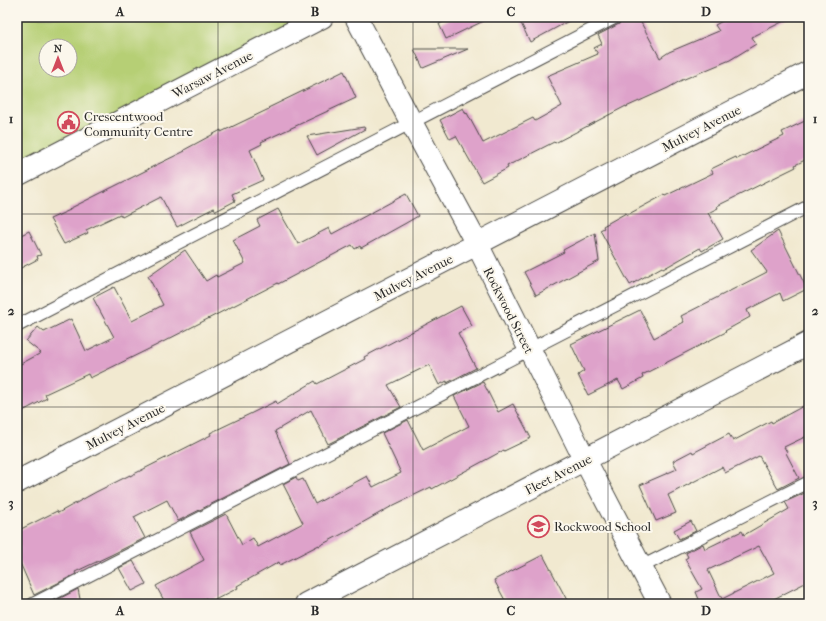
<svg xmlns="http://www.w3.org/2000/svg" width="826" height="621" viewBox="0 0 826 621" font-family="'IM FELL French Canon',serif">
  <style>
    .green { fill: #b6cf74; stroke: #707d50; fill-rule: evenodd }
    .building { fill: #dea2ca; fill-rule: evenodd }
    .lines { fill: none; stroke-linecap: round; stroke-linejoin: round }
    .service-casing { stroke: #494844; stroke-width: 14 }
    .minor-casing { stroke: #494844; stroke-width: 24 }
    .service { stroke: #fff; stroke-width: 12 }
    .minor { stroke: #fff; stroke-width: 22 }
    .grid { fill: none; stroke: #2b2b2b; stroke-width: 1; stroke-opacity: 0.55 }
    .labels { text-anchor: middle; stroke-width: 4; stroke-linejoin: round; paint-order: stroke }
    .street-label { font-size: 13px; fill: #2b2b2b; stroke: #fbf7ec }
    .poi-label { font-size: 13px; fill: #2b2b2b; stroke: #fbf7ec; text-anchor: start }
    .neatline { fill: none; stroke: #2b2b2b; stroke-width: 1.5 }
    .grid-label { font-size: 13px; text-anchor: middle; font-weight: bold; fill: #2b2b2b }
  </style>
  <rect width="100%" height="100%" fill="#fbf7ec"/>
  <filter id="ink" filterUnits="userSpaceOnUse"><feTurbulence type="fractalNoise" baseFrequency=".025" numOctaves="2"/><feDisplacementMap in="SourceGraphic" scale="8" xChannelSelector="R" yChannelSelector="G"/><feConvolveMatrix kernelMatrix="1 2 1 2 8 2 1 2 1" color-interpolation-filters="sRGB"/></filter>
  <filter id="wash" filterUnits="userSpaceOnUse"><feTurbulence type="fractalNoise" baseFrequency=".012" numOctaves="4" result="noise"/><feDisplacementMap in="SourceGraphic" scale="16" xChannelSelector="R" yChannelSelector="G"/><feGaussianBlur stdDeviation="0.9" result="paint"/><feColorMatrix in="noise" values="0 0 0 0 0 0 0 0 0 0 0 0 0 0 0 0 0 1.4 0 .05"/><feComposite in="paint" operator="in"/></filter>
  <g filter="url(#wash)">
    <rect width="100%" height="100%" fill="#f1e9d0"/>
    <path class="green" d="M 17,17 L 322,17 L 17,175 ZM 46,46 L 70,46 L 70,70 L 46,70 Z"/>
    <g id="blocks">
      <path class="building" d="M 453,17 L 492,17 L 446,39 L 439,24 Z
        M 518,17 L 576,17 L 530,42 Z
        M 623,17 L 638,17 L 660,58 L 669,52 L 719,31 L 715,25 L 730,17 L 792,17 L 752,37 L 756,44 L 730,60 L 682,80 L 668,88 L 626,107 L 626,106 L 555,143 L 554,142 L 507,166 L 508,168 L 482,182 L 456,136 L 450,139 L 440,120 L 463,108 L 466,114 L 467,113 L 483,143 L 533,118 L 535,121 L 562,106 L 547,76 L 598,54 L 594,48 L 602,44 L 598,35 L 619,24 L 622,21 Z
        M 414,49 L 468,49 L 423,68 Z
        M 344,71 L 356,98 L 261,142 L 262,144 L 250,150 L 263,180 L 232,194 L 235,201 L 216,211 L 214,208 L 177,227 L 161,197 L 122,217 L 120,214 L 86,230 L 88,233 L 64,244 L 50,219 L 70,210 L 69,209 L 149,169 L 148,169 L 185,151 L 184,150 L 221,130 L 221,132 L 269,109 L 268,108 Z
        M 809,119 L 809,158 L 795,165 L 796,167 L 717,206 L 718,208 L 708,213 L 723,239 L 702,251 L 700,248 L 663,269 L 662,267 L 630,285 L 600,230 L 604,228 L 603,226 L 626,213 L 627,215 L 664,195 L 665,196 L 713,173 L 711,169 L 736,157 L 737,159 L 784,136 L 782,132 Z
        M 364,127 L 365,129 L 317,155 L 307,136 Z
        M 406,194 L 418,216 L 406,223 L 361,248 L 360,246 L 355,249 L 352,245 L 278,284 L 278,283 L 155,346 L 90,378 L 88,374 L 45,394 L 47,398 L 17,414 L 17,366 L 41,353 L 26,341 L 38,327 L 44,332 L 71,319 L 86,351 L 114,337 L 93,298 L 114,287 L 132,321 L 163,305 L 148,276 L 185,250 L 206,281 L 216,275 L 217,277 L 245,263 L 233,240 L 260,226 L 257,220 L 278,209 L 298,244 L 329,228 L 332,234 Z
        M 29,231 L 41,255 L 37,256 L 38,259 L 17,270 L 17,237 Z
        M 778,231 L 807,289 L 783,301 L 780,293 L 747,310 L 750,317 L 725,331 L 726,332 L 642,375 L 643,378 L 623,389 L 618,380 L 588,395 L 578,375 L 584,371 L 571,344 L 640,310 L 654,338 L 684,322 L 681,316 L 767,272 L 751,250 Z
        M 595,233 L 599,261 L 536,295 L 524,272 L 564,252 L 563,250 Z
        M 461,306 L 472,326 L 458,333 L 476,368 L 447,383 L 447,381 L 439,385 L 429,365 L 388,385 L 401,407 L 328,444 L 311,410 L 275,431 L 290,464 L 178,521 L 167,500 L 134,517 L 145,538 L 111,555 L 75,572 L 76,574 L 34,595 L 17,556 L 17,531 L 57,511 L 58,513 L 96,492 L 130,475 L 130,476 L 211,435 L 210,433 L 252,413 L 276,401 L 277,404 L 315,381 L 317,384 L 365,359 L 364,357 Z
        M 483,382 L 498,412 L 513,404 L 531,438 L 504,451 L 504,450 L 432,489 L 431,487 L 394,505 L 344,533 L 319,546 L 319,545 L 280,565 L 279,562 L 237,586 L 238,588 L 209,603 L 206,598 L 195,604 L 166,604 L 156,586 L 204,560 L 190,532 L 226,514 L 242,545 L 253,538 L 258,547 L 303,523 L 283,484 L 296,477 L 298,481 L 303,479 L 315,504 L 367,476 L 373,487 L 401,473 L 382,433 L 408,420 L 423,450 L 469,426 L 454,396 Z
        M 809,403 L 809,435 L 784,447 L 787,452 L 786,453 L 799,478 L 778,489 L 759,456 L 725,473 L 722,467 L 668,495 L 676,513 L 656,521 L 640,485 L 677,469 L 673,461 L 692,451 L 693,453 L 729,434 L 733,441 L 771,421 L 772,423 Z
        M 807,492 L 809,496 L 809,581 L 764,604 L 701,604 L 696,592 L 702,589 L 685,559 L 688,557 L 686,553 L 703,544 L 705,549 L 742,531 L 744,535 L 789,509 L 785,502 ZM 759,546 L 774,573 L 722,599 L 708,570 Z
        M 691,521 L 696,531 L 679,539 L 674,530 Z
        M 543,555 L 569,604 L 507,604 L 494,580 Z
        M 133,561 L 146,584 L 132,591 L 119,568 Z
        M 78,589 L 81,604 L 49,604 Z"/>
    </g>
  </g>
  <g filter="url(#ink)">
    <use href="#blocks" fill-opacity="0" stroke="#494844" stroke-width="1"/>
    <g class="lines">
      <defs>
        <path id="service" d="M 17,326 L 616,17
          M 641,567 L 809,482
          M 33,604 L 809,206"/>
        <path id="minor" d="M 356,17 L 411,122 L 477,244 L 585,460 L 660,604
          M 17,175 L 322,17
          M 17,482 L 809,72
          M 306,604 L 809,343"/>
      </defs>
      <use href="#service" class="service-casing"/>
      <use href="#minor" class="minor-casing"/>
      <use href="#service" class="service"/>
      <use href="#minor" class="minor"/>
    </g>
  </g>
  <path class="grid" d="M 218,17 L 218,604M 413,17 L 413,604M 608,17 L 608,604M 17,214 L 809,214M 17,407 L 809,407"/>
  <defs>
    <symbol id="civic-ring" viewBox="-11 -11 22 22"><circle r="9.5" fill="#fbf7ec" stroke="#d1495b" stroke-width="1.5"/><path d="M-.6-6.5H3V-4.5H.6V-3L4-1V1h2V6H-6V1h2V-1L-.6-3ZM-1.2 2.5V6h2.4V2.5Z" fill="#d1495b"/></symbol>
    <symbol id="school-ring" viewBox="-11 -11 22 22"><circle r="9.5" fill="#fbf7ec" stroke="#d1495b" stroke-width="1.5"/><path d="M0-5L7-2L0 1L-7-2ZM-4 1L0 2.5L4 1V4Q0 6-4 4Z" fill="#d1495b"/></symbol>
  </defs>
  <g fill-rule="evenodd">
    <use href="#civic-ring" x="56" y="110" width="25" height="25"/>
    <use href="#school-ring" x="526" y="514" width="25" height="25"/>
  </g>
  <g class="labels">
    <g class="street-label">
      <text transform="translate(212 74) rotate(-27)" y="5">Warsaw Avenue</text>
      <text transform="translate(701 128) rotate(-27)" y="5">Mulvey Avenue</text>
      <text transform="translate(413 277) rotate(-27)" y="5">Mulvey Avenue</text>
      <text transform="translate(509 310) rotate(63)" y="5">Rockwood Street</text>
      <text transform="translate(125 426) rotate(-27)" y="5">Mulvey Avenue</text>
      <text transform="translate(558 474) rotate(-27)" y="5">Fleet Avenue</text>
    </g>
    <g class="poi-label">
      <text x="84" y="121">Crescentwood<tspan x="84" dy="15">Community Centre</tspan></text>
      <text x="554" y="531">Rockwood School</text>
    </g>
  </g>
  <rect width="826" height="621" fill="none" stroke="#fbf7ec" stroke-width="44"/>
  <g transform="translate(58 58)"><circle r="19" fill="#fbf7ec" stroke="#a8a59f"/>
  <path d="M0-3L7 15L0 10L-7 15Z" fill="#d1495b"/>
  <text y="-6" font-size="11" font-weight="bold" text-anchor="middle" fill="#2b2b2b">N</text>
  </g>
  <rect x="22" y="22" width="782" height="577" class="neatline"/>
  <g class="grid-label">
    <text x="120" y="16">A</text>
    <text x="315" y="16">B</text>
    <text x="511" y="16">C</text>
    <text x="706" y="16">D</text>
    <text x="11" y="123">1</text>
    <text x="815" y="123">1</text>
    <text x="11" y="315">2</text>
    <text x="815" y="315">2</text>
    <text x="11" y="507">3</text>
    <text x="815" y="507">3</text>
    <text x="120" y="615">A</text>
    <text x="315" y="615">B</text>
    <text x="511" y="615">C</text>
    <text x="706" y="615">D</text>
  </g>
</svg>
